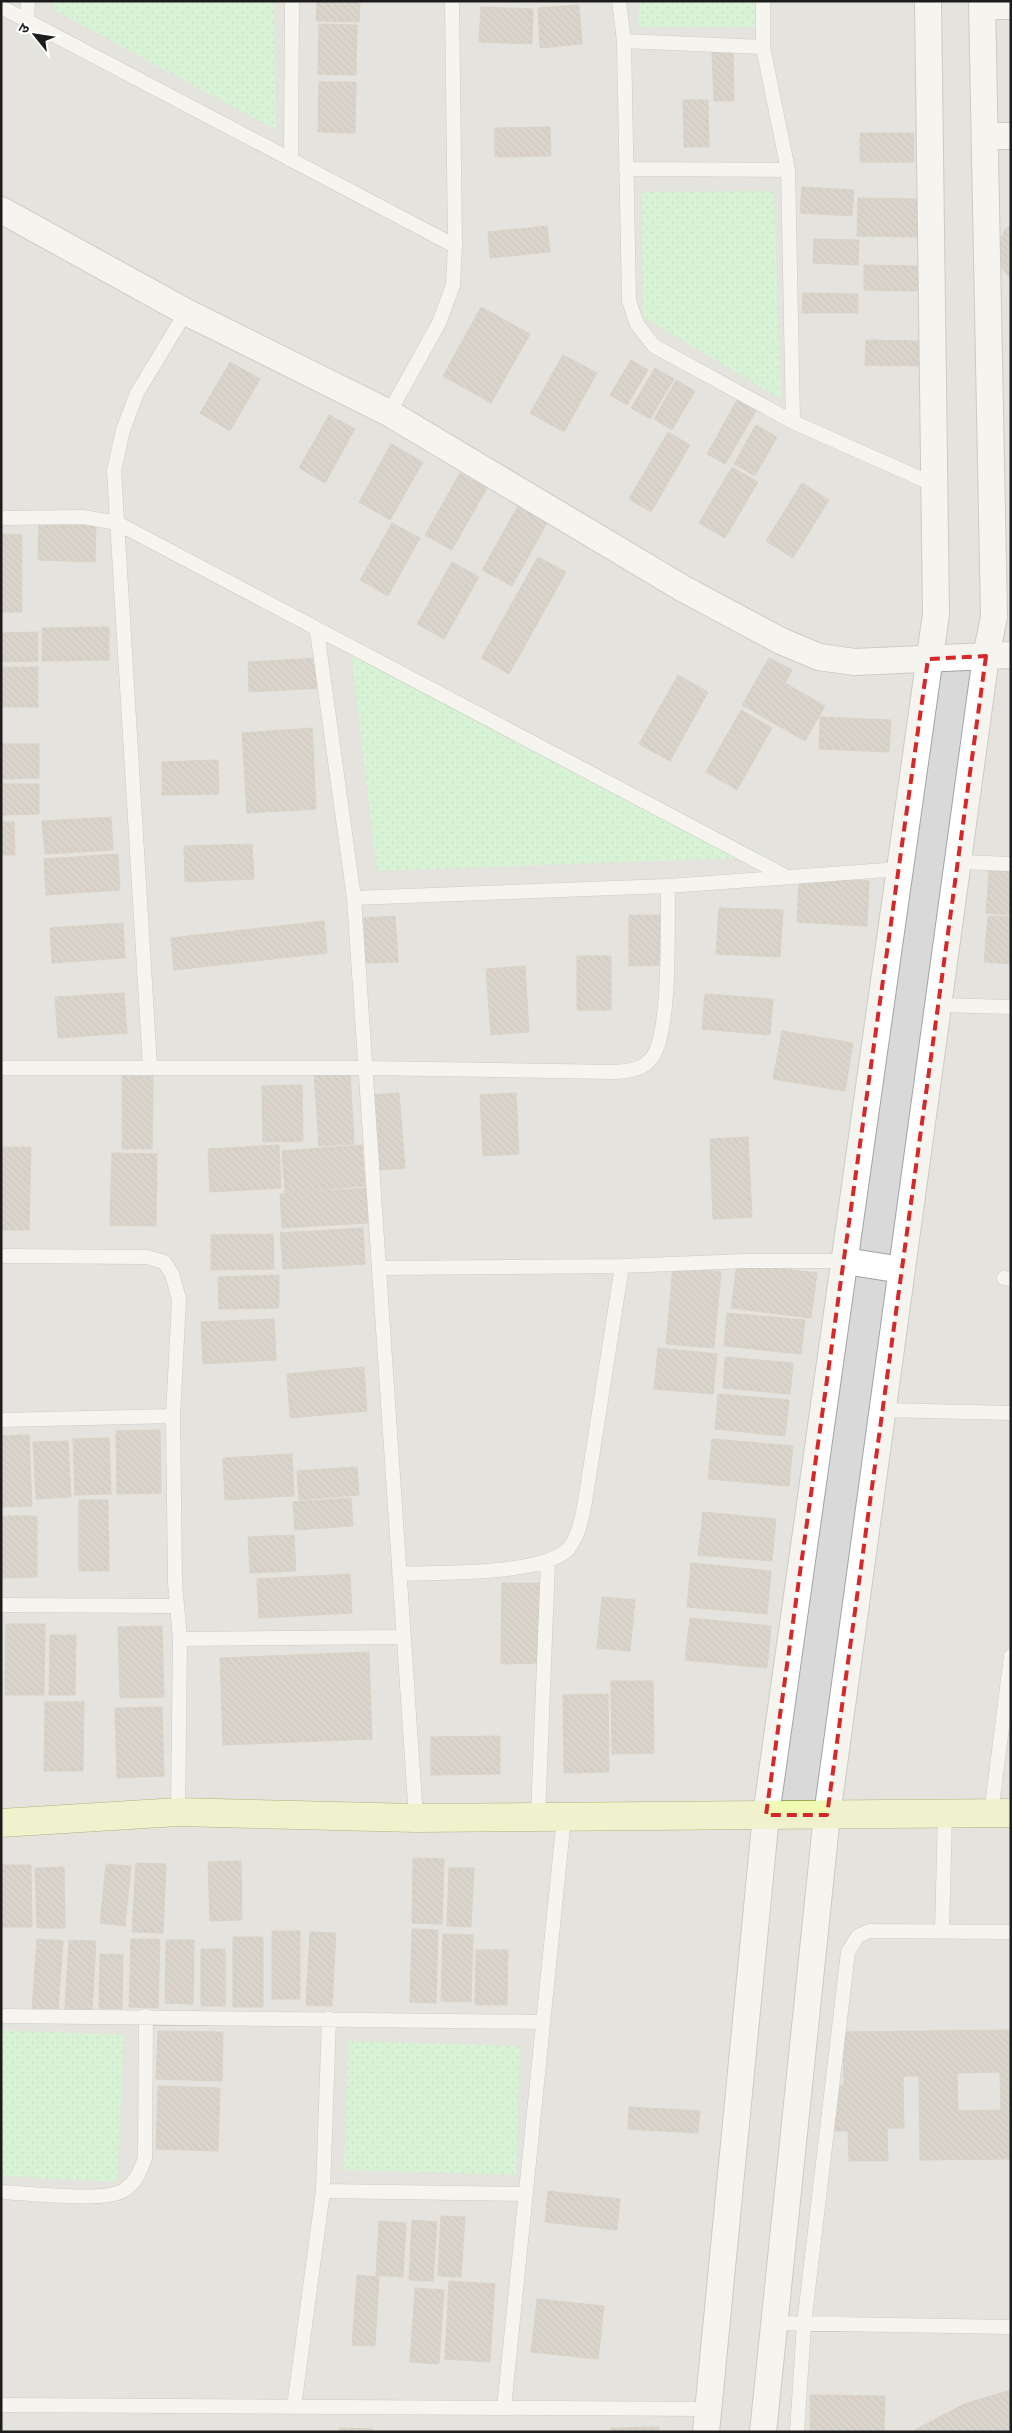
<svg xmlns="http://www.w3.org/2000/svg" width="1012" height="2433" viewBox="0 0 1012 2433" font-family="'Fira Sans Condensed','Noto Sans Devanagari',sans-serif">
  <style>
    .residential { fill: #dad9d9 }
    .park { fill: url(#park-dots) }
    .building { fill: url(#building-back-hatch); stroke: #bfb2a4; fill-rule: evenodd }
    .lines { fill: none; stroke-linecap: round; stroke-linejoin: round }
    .lane-casing { stroke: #a3a3a3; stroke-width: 15 }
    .street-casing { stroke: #a3a3a3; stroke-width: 28 }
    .secondary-casing { stroke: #5f7303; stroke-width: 29 }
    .lane { stroke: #fff; stroke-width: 14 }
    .street { stroke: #fff; stroke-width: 26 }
    .secondary { stroke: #f1fab3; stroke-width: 28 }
    .marked { fill: none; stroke: #d62828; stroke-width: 4; stroke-dasharray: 10 6; stroke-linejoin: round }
  </style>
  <defs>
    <pattern id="park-dots" width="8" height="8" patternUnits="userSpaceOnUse" patternTransform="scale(1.25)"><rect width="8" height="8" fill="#bcfac6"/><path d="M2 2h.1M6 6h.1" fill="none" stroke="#a1d6aa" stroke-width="1.8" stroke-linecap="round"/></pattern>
    <pattern id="building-back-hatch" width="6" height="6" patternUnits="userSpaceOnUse" patternTransform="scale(1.25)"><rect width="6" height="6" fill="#c2bab1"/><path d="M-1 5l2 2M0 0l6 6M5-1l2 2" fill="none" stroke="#a69f98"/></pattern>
  </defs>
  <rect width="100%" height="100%" fill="#eeebe1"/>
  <path class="residential" d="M 1,1 L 1011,1 L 1011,2432 L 1,2432 Z"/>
  <path class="park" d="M 54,1 L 274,1 L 276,130 L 54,10 Z
    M 639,1 L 767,1 L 766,27 L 638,27 Z
    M 774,191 L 781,399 L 643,317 L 641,192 Z
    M 351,653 L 766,857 L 377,871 Z
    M 1,2030 L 124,2035 L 117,2182 L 1,2176 Z
    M 348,2041 L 520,2046 L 516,2175 L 344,2170 Z"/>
  <path class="building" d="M 317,1 L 360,1 L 359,22 L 316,21 Z
    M 579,5 L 582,44 L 540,48 L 538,8 Z
    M 481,7 L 533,9 L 532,44 L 479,42 Z
    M 319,24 L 357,25 L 356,75 L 318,74 Z
    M 733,51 L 734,101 L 714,101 L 712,52 Z
    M 319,82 L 356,82 L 355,133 L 318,132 Z
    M 683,100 L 708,100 L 709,147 L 684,147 Z
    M 550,127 L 551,156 L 495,157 L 495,128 Z
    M 860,133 L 914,133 L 914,162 L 860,162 Z
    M 802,187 L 854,190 L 852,216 L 800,213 Z
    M 858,198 L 919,199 L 918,237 L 857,236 Z
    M 1011,225 L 1011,279 L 1002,268 L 998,255 L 999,242 L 1005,230 Z
    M 547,226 L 550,252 L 490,258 L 488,232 Z
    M 814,239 L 859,240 L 858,265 L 813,263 Z
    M 864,265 L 918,266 L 917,291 L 864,290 Z
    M 803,293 L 858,294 L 858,313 L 802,313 Z
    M 481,307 L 530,334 L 491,403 L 443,376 Z
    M 866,340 L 921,341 L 920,366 L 865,365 Z
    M 563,355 L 597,373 L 564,432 L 530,413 Z
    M 631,360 L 648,370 L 627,405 L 610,395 Z
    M 230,362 L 260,379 L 230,431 L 200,413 Z
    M 655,368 L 674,379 L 650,419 L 631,408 Z
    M 676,380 L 695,391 L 672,430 L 654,419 Z
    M 737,400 L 756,411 L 725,464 L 707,454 Z
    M 329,415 L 355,429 L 325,483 L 299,468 Z
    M 756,425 L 777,437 L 755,476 L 734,464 Z
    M 668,432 L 690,445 L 651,512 L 629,499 Z
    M 391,444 L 423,462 L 390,520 L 359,502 Z
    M 732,467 L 758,482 L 725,538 L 699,523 Z
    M 460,473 L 487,488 L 452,550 L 425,535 Z
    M 802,483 L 829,500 L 793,558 L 766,541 Z
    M 518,506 L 547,523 L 512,586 L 482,570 Z
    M 392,523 L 420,538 L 388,596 L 360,580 Z
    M 39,524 L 96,526 L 95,562 L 38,560 Z
    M 1,534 L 22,535 L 22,612 L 1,612 Z
    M 538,557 L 566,572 L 509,674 L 481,658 Z
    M 452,562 L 479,577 L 444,639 L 417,624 Z
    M 109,627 L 109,660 L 42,661 L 42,628 Z
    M 38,632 L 38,661 L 1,662 L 1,633 Z
    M 319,658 L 320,688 L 249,692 L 248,662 Z
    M 769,658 L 792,670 L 785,683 L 825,706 L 805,741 L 742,705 Z
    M 1,667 L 38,667 L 38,707 L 1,707 Z
    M 678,675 L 708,692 L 670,761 L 639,744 Z
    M 741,710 L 772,728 L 737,790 L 706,772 Z
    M 820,717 L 891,720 L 889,752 L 819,749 Z
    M 312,728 L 316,809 L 247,813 L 242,733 Z
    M 1,744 L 39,744 L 39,778 L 1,779 Z
    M 218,760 L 219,794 L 162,795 L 162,762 Z
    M 1,784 L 39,784 L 39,814 L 1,815 Z
    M 111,817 L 113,850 L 45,854 L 42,821 Z
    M 1,822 L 14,822 L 15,855 L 1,855 Z
    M 252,844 L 254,879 L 185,882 L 184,846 Z
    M 118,854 L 120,890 L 46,895 L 44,859 Z
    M 989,870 L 1011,871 L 1011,915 L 986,913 Z
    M 799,877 L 869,881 L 867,926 L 797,922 Z
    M 719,908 L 783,910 L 780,957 L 716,954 Z
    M 629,915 L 663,915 L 664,965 L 629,966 Z
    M 395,916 L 398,962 L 366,963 L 363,918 Z
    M 988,916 L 1011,917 L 1011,964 L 984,962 Z
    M 324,921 L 327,953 L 174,970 L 171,938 Z
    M 123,923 L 125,958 L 52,963 L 50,928 Z
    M 577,956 L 611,956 L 611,1010 L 577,1010 Z
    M 525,966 L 529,1032 L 491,1035 L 486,969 Z
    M 124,993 L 127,1033 L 58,1038 L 55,997 Z
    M 705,994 L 773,999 L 770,1035 L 702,1029 Z
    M 782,1031 L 853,1043 L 845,1091 L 773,1079 Z
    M 350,1071 L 354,1144 L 319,1146 L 314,1072 Z
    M 122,1076 L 153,1076 L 152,1149 L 122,1149 Z
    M 302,1085 L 303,1141 L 263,1142 L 262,1086 Z
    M 399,1093 L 405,1168 L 377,1170 L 371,1095 Z
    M 516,1093 L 519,1154 L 483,1156 L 480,1095 Z
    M 748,1137 L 752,1217 L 713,1219 L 710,1139 Z
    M 279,1145 L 281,1188 L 210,1192 L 208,1149 Z
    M 362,1145 L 365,1186 L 285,1193 L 282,1151 Z
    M 1,1147 L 31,1147 L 29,1230 L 1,1230 Z
    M 112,1153 L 157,1154 L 156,1226 L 110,1225 Z
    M 366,1188 L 368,1223 L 282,1228 L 280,1194 Z
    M 363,1228 L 365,1264 L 283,1269 L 280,1233 Z
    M 273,1234 L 274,1269 L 211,1270 L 211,1235 Z
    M 737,1263 L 817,1273 L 811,1318 L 731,1308 Z
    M 673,1267 L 721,1272 L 714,1348 L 666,1344 Z
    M 279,1275 L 279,1308 L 219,1309 L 218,1277 Z
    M 727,1313 L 805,1320 L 801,1354 L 724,1346 Z
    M 274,1319 L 276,1360 L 203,1364 L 201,1322 Z
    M 658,1348 L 717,1354 L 713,1394 L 654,1389 Z
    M 725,1357 L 793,1363 L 790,1394 L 723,1388 Z
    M 364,1367 L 367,1411 L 290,1418 L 287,1374 Z
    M 718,1394 L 789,1400 L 785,1436 L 715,1429 Z
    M 160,1430 L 161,1493 L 117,1494 L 116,1431 Z
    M 29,1435 L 32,1506 L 1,1507 L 1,1436 Z
    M 109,1438 L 111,1494 L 75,1495 L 73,1439 Z
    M 712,1439 L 793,1446 L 789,1486 L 708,1479 Z
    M 68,1441 L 71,1497 L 36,1499 L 33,1442 Z
    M 292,1454 L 294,1496 L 225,1500 L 223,1458 Z
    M 357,1467 L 359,1495 L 299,1500 L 297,1471 Z
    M 351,1498 L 353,1526 L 295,1530 L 293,1502 Z
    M 79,1500 L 108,1500 L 109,1571 L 79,1571 Z
    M 703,1512 L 776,1519 L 772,1561 L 698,1555 Z
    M 1,1516 L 37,1516 L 37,1577 L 1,1578 Z
    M 294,1535 L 296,1571 L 250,1573 L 248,1537 Z
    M 691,1563 L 771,1571 L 767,1614 L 687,1607 Z
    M 350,1574 L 352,1613 L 259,1618 L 257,1579 Z
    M 502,1583 L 542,1583 L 542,1663 L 501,1664 Z
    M 602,1597 L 635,1600 L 630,1651 L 597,1648 Z
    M 690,1618 L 771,1626 L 767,1668 L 685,1660 Z
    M 6,1624 L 45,1624 L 44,1695 L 5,1695 Z
    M 162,1626 L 164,1697 L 120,1698 L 118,1627 Z
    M 50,1635 L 76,1635 L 75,1695 L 49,1695 Z
    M 369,1652 L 372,1739 L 223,1745 L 220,1658 Z
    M 611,1681 L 653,1681 L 654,1753 L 612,1754 Z
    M 608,1694 L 609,1772 L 564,1773 L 563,1695 Z
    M 45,1702 L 84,1702 L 83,1771 L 44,1771 Z
    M 162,1707 L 164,1776 L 117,1778 L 115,1708 Z
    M 500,1736 L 500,1774 L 431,1775 L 431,1737 Z
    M 413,1858 L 444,1859 L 442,1924 L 412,1923 Z
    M 241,1861 L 242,1920 L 210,1921 L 208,1862 Z
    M 136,1863 L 166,1864 L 163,1933 L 132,1932 Z
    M 106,1864 L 131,1866 L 125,1926 L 100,1923 Z
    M 1,1865 L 31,1865 L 32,1927 L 2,1927 Z
    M 64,1867 L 65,1928 L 37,1928 L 35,1868 Z
    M 449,1868 L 474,1868 L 471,1927 L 447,1926 Z
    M 412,1929 L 438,1930 L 436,2003 L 410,2002 Z
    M 272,1931 L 300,1931 L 300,1999 L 272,1999 Z
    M 310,1932 L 336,1933 L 332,2006 L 306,2005 Z
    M 443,1934 L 473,1935 L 471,2002 L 441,2001 Z
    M 233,1937 L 263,1937 L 263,2007 L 233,2007 Z
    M 37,1939 L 63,1941 L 58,2010 L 32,2009 Z
    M 131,1939 L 160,1939 L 158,2008 L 129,2007 Z
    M 69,1940 L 96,1941 L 92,2011 L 65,2009 Z
    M 166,1940 L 194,1940 L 193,2004 L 165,2003 Z
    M 201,1949 L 225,1949 L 225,2006 L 201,2006 Z
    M 476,1950 L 508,1950 L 507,2005 L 475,2005 Z
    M 100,1954 L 123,1955 L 122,2009 L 99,2008 Z
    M 1011,2030 L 1011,2159 L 920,2160 L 919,2076 L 903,2076 L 904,2128 L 887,2128 L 888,2161 L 849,2161 L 848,2131 L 834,2131 L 834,2086 L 844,2085 L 843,2032 ZM 1000,2072 L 1001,2110 L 958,2111 L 957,2073 Z
    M 158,2031 L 223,2032 L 222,2081 L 156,2079 Z
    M 158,2086 L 220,2088 L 218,2151 L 156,2149 Z
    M 629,2107 L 700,2111 L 698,2133 L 628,2129 Z
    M 548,2191 L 620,2199 L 617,2230 L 545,2222 Z
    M 441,2216 L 465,2217 L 461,2277 L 438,2276 Z
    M 412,2220 L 437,2222 L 433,2281 L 409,2280 Z
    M 379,2221 L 406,2223 L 403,2277 L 376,2275 Z
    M 357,2275 L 379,2277 L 375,2346 L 352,2345 Z
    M 449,2281 L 495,2284 L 490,2362 L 445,2359 Z
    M 415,2288 L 444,2290 L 439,2364 L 410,2362 Z
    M 537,2299 L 604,2306 L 598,2359 L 531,2352 Z
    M 1011,2390 L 1011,2432 L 894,2432 L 911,2432 L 964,2404 Z
    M 810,2395 L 885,2396 L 884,2432 L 810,2432 Z
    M 659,2427 L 659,2432 L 610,2432 L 610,2428 Z
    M 339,2428 L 373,2429 L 373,2432 L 339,2432 Z"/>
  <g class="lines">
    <defs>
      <path id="lane" d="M 619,1 L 624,41 L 629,301 L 637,324 L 654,346 L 793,422 L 935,485
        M 763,1 L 763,47 L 788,170 L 793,422
        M 1,7 L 455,246
        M 27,20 L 28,1
        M 624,41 L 763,47
        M 291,160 L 292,1
        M 626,169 L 788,170
        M 389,413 L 439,323 L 453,285 L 455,246 L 452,1
        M 1,518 L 83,517 L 117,523 L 787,877
        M 317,631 L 354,898 L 416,1818
        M 960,862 L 1011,864
        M 354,898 L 668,886 L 900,869
        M 940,1005 L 1011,1007
        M 150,1066 L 114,471 L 123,430 L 137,393 L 186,312
        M 1,1068 L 365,1068 L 615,1072 C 628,1071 641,1070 650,1060 C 672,1039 667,920 668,886
        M 1,1256 L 147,1257 L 164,1262 L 172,1274 L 179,1299 L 173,1416 L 175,1583 L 180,1639 L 178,1812
        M 379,1268 L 622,1266 L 746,1261 L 845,1261
        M 1004,1278 L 1011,1279
        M 883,1410 L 1011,1413
        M 1,1420 L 173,1416
        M 399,1574 C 438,1572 544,1576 569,1548 C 581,1533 584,1507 587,1489 L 622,1266
        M 1,1605 L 176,1606
        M 180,1639 L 404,1637
        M 991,1814 L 1011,1656
        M 538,1817 L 548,1561
        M 942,1931 L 945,1814
        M 1,2016 L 543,2022
        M 329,2019 L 323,2191 L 526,2194
        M 1,2192 C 28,2193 105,2203 124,2190 C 137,2182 140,2171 145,2158 L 146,2016
        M 774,2323 L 1011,2327
        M 1,2405 L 708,2409
        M 294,2407 L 323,2191
        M 504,2408 L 564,1817
        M 797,2432 L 804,2324 L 848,1952 L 858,1936 L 869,1931 L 1011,1932"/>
      <path id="street" d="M 982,6 L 1011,6
        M 985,136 L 1011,136
        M 1,210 L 186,312 L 389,413 L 682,588 L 781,641 L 819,657 L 855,662 L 1011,655
        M 845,1261 L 902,1270
        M 706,2432 L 766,1815 L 936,614 L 928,1
        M 763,2432 L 827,1815 L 986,656 L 994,617 L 982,1"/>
      <path id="secondary" d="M 1,1823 L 178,1812 L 416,1818 L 1011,1813"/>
    </defs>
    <use href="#lane" class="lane-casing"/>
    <use href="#street" class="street-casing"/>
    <use href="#secondary" class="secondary-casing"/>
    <use href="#lane" class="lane"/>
    <use href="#street" class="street"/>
    <use href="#secondary" class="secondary"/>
  </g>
  <path d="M0 0H1012V2433H0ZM 986,656 L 827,1815 L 766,1815 L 928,659 Z" fill="#eeebe1" fill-opacity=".55" fill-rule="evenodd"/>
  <path class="marked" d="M 986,656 L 827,1815 L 766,1815 L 928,659 Z"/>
  <rect width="1012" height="2433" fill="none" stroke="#1c1c1c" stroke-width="5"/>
  <g transform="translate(35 35) rotate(300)" stroke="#ffffff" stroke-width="4" paint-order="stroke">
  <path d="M0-4L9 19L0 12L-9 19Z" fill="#1c1c1c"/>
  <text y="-8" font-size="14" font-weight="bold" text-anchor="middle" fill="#1c1c1c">उ</text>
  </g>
</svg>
